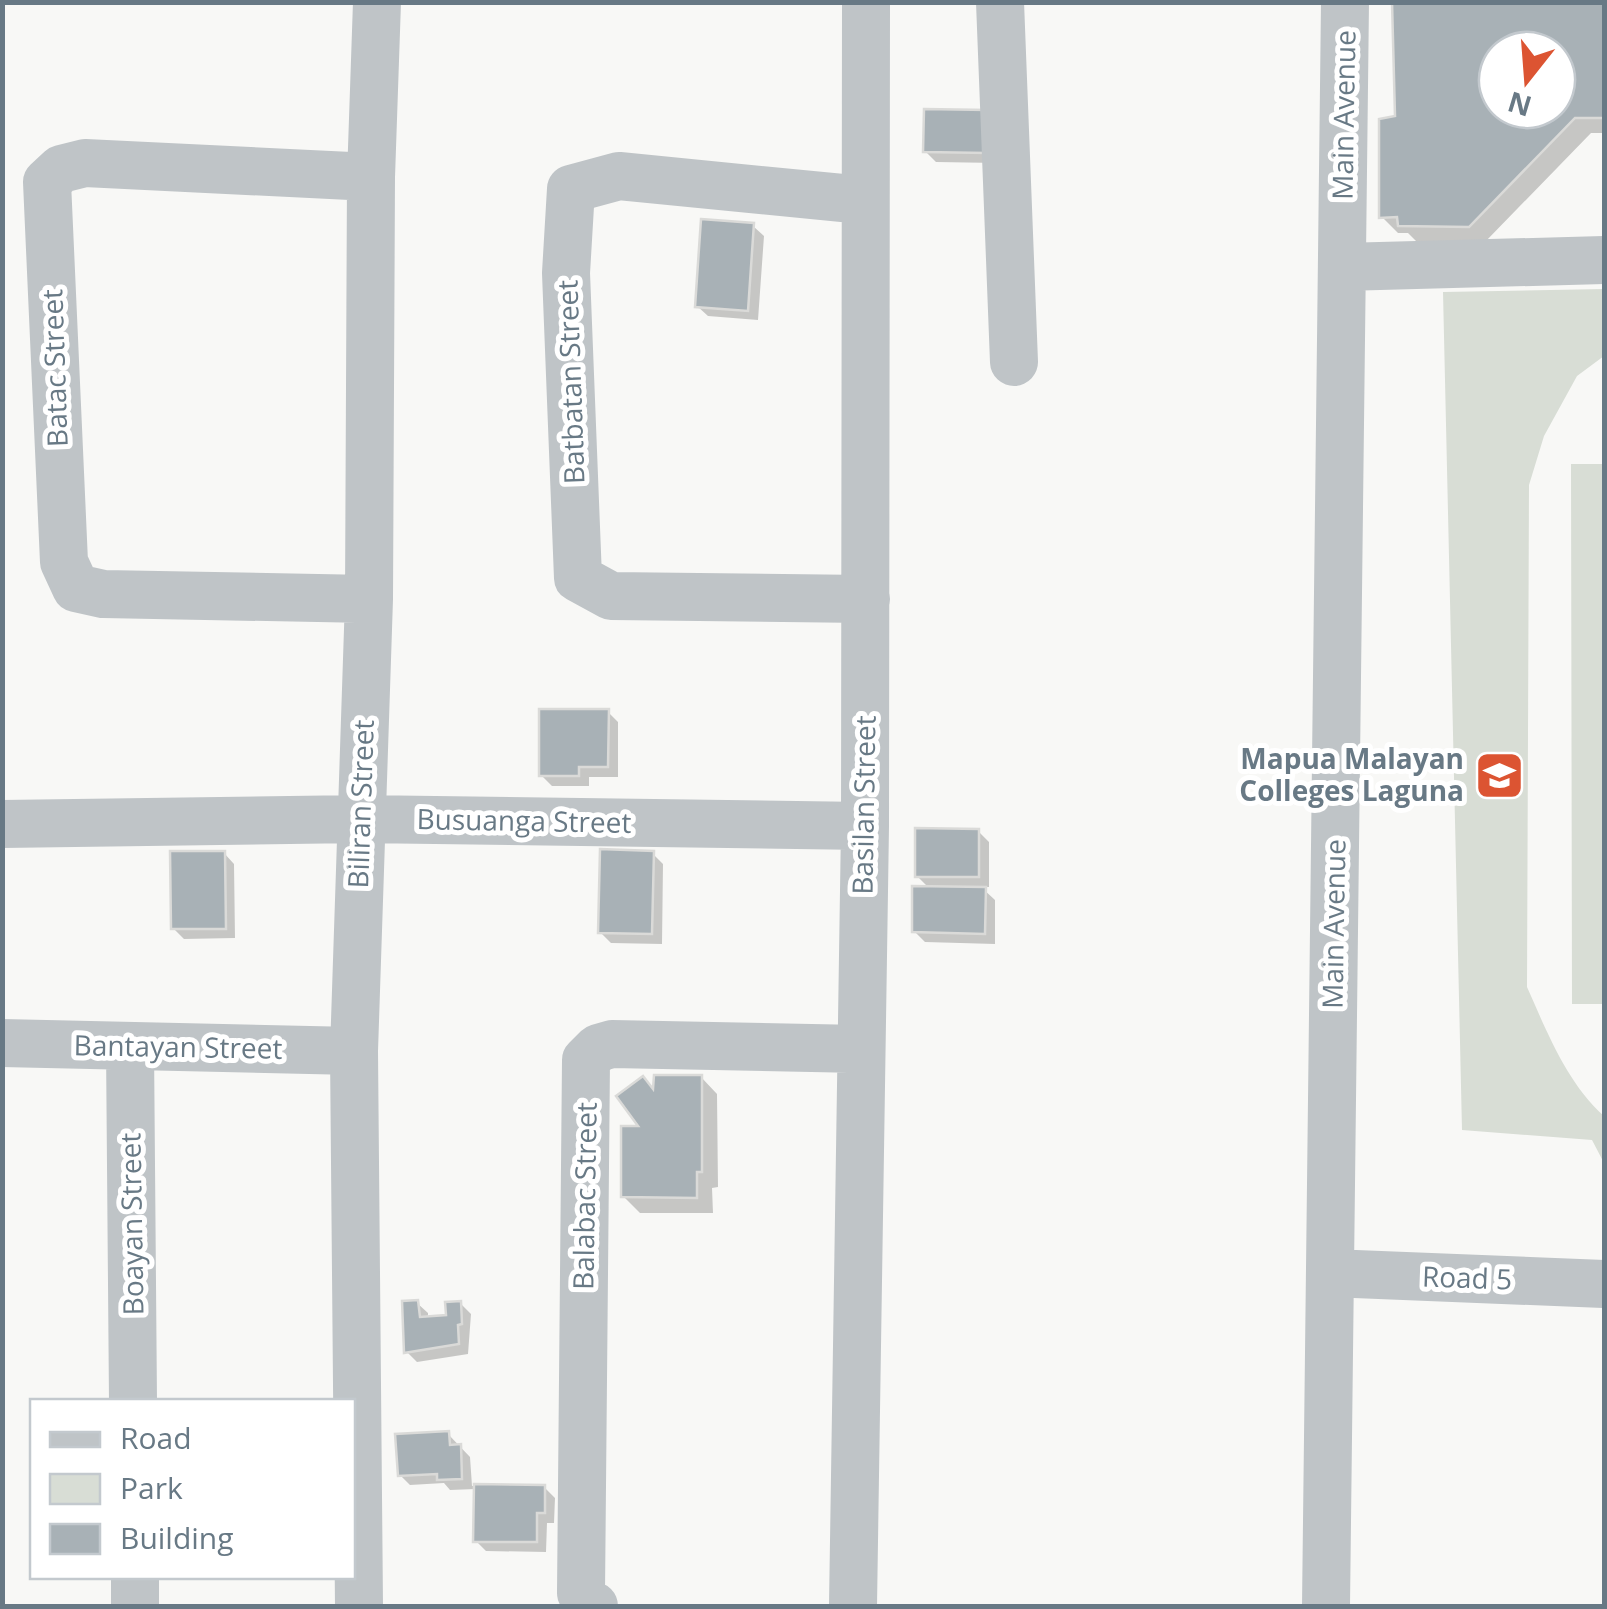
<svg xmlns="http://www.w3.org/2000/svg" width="1607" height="1609" viewBox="0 0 1607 1609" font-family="'Open Sans',sans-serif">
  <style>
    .green { fill: #d8ddd5 }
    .shadow { fill: #0003; fill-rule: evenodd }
    .building { fill: #a8b1b6; stroke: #dadad8; stroke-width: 2.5; fill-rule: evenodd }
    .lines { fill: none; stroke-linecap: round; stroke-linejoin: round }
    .minor { stroke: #bfc4c7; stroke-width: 48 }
    .labels { text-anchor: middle; stroke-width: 10; stroke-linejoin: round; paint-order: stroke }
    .street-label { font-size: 28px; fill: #687985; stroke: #fff }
    .poi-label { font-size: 28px; font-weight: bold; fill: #687985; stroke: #fff; text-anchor: end }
  </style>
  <rect width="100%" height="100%" fill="#f8f8f6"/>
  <path class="green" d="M 1604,289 L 1604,356 L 1577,376 L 1544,436 L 1529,485 L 1527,987 C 1547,1032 1567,1083 1604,1116 L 1604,1163 L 1592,1140 L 1462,1130 L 1443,292 Z
    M 1571,464 L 1604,464 L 1604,1004 L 1572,1004 Z"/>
  <path class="shadow" d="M 1395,2 L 1604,2 L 1604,133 L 1591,133 L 1485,242 L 1416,241 L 1408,233 L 1398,233 L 1382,217 L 1397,118 ZM 1497,50 L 1557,50 L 1557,110 L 1497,110 Z
    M 987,112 L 998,163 L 936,162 L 925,151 Z
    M 753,226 L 764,236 L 758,320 L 708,316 L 697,306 Z
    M 608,712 L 618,722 L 618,777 L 589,777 L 589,786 L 552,786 L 541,775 Z
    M 978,831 L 989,842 L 989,887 L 981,887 L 995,900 L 995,944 L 925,942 L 914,931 L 930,889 L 917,876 Z
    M 224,853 L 234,864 L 235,938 L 184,939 L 173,928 Z
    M 652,853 L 663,864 L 662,944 L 611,943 L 600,932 Z
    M 701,1077 L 717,1094 L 718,1187 L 712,1188 L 713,1213 L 640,1213 L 623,1196 L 656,1092 Z
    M 417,1303 L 428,1313 L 428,1319 L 449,1318 L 460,1303 L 471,1314 L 468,1354 L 417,1362 L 407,1352 Z
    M 448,1434 L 470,1457 L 472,1486 L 544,1487 L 555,1498 L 554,1523 L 547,1523 L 546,1552 L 486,1551 L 476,1541 L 476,1489 L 450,1490 L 444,1483 L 410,1485 L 400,1475 Z"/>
  <path class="building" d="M 1392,2 L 1604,2 L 1604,118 L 1575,118 L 1469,227 L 1398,226 L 1397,217 L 1379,218 L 1379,119 L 1395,116 ZM 1497,50 L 1557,50 L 1557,110 L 1497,110 Z
    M 924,109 L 988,110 L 988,153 L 923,152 Z
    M 701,219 L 754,223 L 748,311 L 695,307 Z
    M 539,709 L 609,709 L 608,767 L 579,767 L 579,776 L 539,776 Z
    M 915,828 L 979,829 L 979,877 L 915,877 Z
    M 600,849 L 654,851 L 652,934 L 598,933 Z
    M 170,851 L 225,851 L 226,929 L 171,929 Z
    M 912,886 L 986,887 L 985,934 L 912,932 Z
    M 654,1075 L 702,1075 L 702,1172 L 697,1172 L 697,1198 L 621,1197 L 621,1126 L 638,1126 L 616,1096 L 643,1076 L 653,1089 Z
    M 418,1300 L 420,1317 L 446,1315 L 445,1302 L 461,1301 L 462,1324 L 458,1325 L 459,1344 L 404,1353 L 402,1301 Z
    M 449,1431 L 450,1445 L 461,1444 L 462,1479 L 437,1480 L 437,1474 L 398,1476 L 395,1434 Z
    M 474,1484 L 545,1485 L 545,1513 L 537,1513 L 537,1542 L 473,1542 Z"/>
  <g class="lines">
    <path class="minor" d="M 1000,2 L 1014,362
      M 863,200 L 619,176 L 571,189 L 566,273 L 578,578 L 611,596 L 866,599
      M 1343,267 L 1604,260
      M 369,599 L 103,594 L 76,588 L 64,562 L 47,182 L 61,169 L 85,163 L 371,177
      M 2,824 L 360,819 L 865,826
      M 2,1043 L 354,1051
      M 130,1046 L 133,1402
      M 1330,1273 L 1604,1284
      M 135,1576 L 135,1606
      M 359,1606 L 354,1051 L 369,599 L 371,177 L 377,2
      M 594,1606 L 589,1606 L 581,1593 L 586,1060 L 598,1048 L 612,1044 L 861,1049
      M 853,1606 L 865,826 L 866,2
      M 1326,1606 L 1345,2"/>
  </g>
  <defs>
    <symbol id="university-square" viewBox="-11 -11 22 22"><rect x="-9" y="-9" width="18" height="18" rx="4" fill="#dc5432" stroke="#fff"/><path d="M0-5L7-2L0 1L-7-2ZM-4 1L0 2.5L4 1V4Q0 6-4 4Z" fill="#fff"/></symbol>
  </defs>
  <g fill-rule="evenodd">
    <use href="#university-square" x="1472" y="748" width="55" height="55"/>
  </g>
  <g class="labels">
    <g class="street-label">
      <text transform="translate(1344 115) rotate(-89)" y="10">Main Avenue</text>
      <text transform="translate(55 368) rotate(-92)" y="10">Batac Street</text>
      <text transform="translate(571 382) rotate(-92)" y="10">Batbatan Street</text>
      <text transform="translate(361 804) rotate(-88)" y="10">Biliran Street</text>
      <text transform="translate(864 805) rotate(-89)" y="10">Basilan Street</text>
      <text transform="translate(524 821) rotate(1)" y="10">Busuanga Street</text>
      <text transform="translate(1334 924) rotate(-89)" y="10">Main Avenue</text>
      <text transform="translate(178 1047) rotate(1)" y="10">Bantayan Street</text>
      <text transform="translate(585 1196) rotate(-89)" y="10">Balabac Street</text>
      <text transform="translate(132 1224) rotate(-91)" y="10">Boayan Street</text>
      <text transform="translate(1467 1278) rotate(2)" y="10">Road 5</text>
    </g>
    <g class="poi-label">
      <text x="1464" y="769">Mapua Malayan<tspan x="1464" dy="32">Colleges Laguna</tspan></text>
    </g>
  </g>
  <rect width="1607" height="1609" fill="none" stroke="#687985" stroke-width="10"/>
  <rect x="30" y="1399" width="325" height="180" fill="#ffffff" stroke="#c3c9ce" stroke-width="2.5"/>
  <rect x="50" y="1432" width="50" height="15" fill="#bfc4c7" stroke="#c3c9ce" stroke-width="2.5"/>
  <text x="120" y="1449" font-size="30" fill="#687985">Road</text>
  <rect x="50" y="1474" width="50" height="30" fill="#d8ddd5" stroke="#c3c9ce" stroke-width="2.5"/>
  <text x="120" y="1499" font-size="30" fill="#687985">Park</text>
  <rect x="50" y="1524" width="50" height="30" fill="#a8b1b6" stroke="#c3c9ce" stroke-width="2.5"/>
  <text x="120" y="1549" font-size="30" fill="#687985">Building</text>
  <g transform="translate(1527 80) rotate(197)"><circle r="48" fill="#ffffff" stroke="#c3c9ce" stroke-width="2.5"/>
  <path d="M0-8L18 38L0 25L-18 38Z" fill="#dc5432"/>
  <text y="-15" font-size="28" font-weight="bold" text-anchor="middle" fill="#687985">N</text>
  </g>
</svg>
